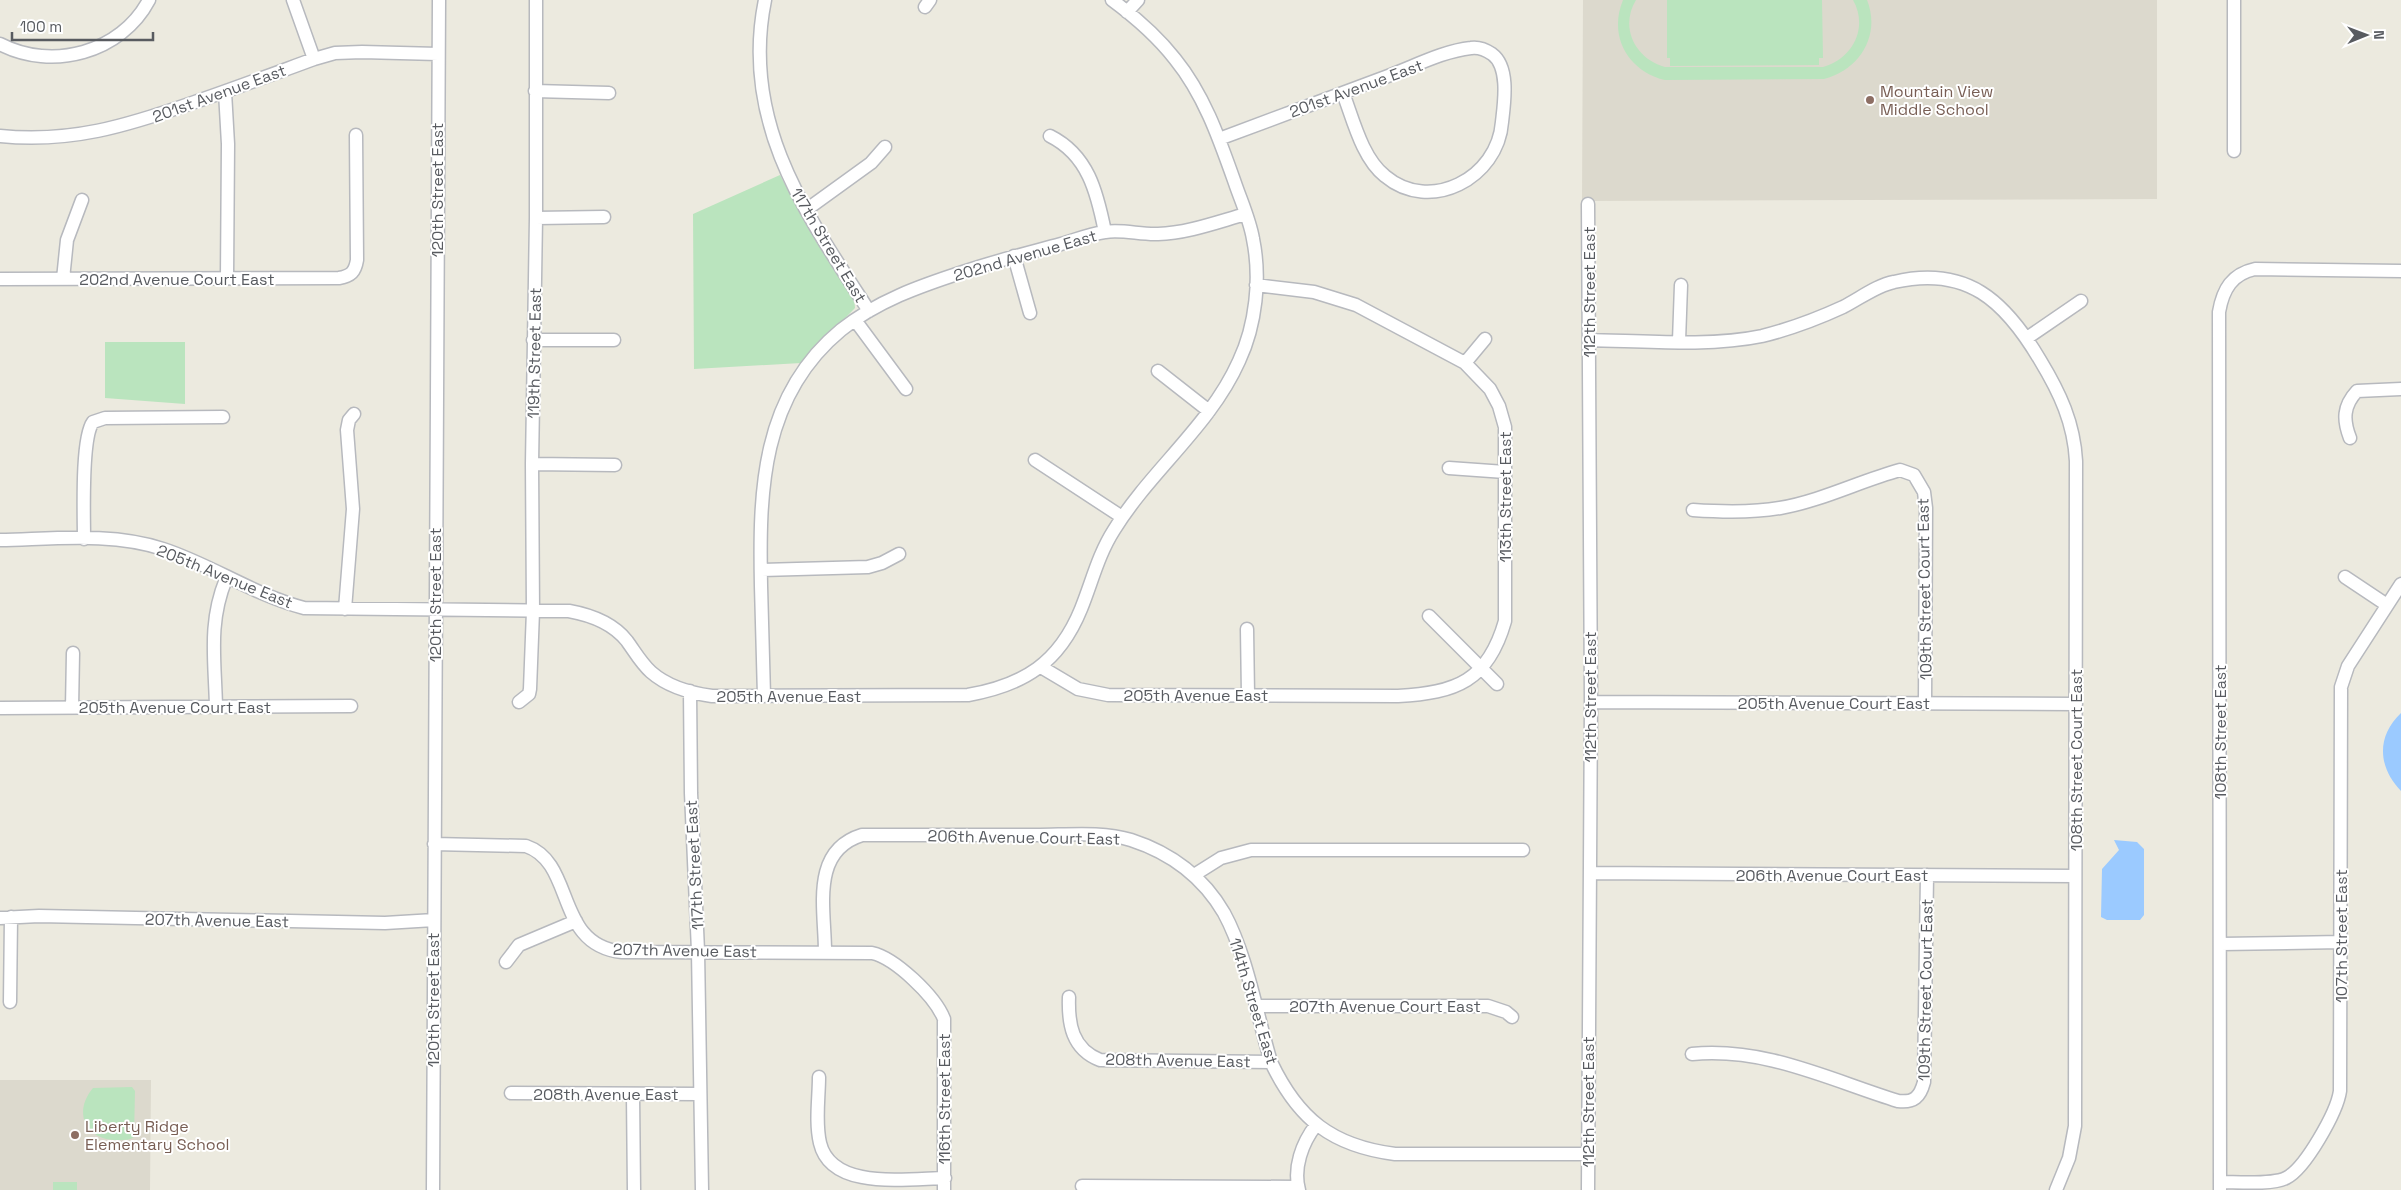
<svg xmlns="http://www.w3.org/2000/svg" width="2401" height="1190" viewBox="0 0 2401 1190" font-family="'Space Grotesk',sans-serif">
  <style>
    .education { fill: #dcd9cd }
    .green { fill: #bae4be }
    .water { fill: #9bcaff }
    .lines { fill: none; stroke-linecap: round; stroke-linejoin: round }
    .minor-casing { stroke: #b7b9be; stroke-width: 15 }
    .minor { stroke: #fff; stroke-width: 12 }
    .education-dot { fill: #8d6e63; stroke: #fff; stroke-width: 2 }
    .labels { text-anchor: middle; stroke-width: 4; stroke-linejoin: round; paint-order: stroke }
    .street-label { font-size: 16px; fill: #585b60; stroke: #fff }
    .education-label { font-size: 16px; fill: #785e54; stroke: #fff; text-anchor: start }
  </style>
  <rect width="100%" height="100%" fill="#eceadf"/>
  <path class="education" d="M 1583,0 L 2157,0 L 2157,199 L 1582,201 Z
    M 0,1080 L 151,1080 L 150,1190 L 0,1190 Z"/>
  <path class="green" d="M 1623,0 L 1636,0 C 1619,28 1636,59 1665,67 L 1823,67 C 1852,59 1869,28 1853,0 L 1867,0 C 1881,35 1860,70 1824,79 L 1665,80 C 1628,71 1608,36 1623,0 Z
    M 1667,0 L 1822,0 L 1823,58 L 1819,58 L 1819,65 L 1670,66 L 1670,58 L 1667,58 Z
    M 780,175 L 809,229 L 854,298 L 855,308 L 801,363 L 694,369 L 693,214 Z
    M 105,342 L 185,342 L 185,404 L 105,398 Z
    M 132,1087 L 135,1091 L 134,1137 C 130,1140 125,1140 119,1140 C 86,1141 72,1113 93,1088 Z
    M 53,1182 L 77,1182 L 77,1190 L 53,1190 Z"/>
  <path class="water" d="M 2401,713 L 2401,791 C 2378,767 2376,737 2401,713 Z
    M 2114,840 L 2137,842 L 2144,849 L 2144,915 L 2140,920 L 2107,920 L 2101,917 L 2102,869 L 2119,850 Z"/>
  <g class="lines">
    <defs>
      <path id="minor" d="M 293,0 L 314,59
        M 765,0 C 740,122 806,214 869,311
        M 2234,0 L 2234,151
        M 925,7 L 930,0
        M 1127,12 L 1138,0
        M 0,44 C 52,71 121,53 149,0
        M 535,91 L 609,93
        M 225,92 L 228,144 L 227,278
        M 0,136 C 71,143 126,126 192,103 C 233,89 273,74 314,59 L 335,53 L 362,52 L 438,54
        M 1050,136 C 1088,155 1097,192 1105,232
        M 1219,139 C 1275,118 1332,97 1388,76 C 1415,66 1443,51 1471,48 C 1478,47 1486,50 1492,54 C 1510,67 1504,104 1502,122 C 1498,178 1430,214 1385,176 C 1362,158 1353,119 1343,93
        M 806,210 L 871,163 L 885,147
        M 536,218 L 604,217
        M 1014,256 L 1030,313
        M 0,279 L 339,278 C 351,276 355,272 357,260 L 356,135
        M 63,279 L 67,240 L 82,200
        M 855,320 L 906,389
        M 2027,338 L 2081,301
        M 533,340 L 614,340
        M 1589,340 C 1642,341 1710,347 1762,336 C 1790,329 1817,319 1843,307 C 1859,299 1877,285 1894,282 C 1967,265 2005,301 2040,360 C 2060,393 2074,423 2076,461 L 2075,1126 L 2069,1158 L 2056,1190
        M 1679,341 L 1681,285
        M 1465,363 L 1485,339
        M 1158,371 L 1209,411
        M 2350,438 C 2343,420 2343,406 2357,391 L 2401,389
        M 1035,460 L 1122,517
        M 532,464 L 615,465
        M 1449,468 L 1505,472
        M 1693,510 C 1722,512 1751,513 1780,508 C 1821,501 1860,481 1900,470 L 1914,475 L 1924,492 L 1926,508 L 1925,703
        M 84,539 C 84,516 81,438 93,422 L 105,418 L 223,417
        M 0,540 C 53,539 113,532 163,549 C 212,565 254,595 304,608 L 569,611 C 591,615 613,623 627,641 C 635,652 641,663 651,672 C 668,687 690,693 712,696 L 968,695 C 1024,685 1059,663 1081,609 C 1092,582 1098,555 1114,530 C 1151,470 1210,426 1239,361 C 1256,325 1261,278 1253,239 C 1250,221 1242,203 1236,186 C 1220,141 1205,96 1175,59 C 1157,36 1135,17 1112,0
        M 761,570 L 868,567 L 882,563 L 899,554
        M 2345,577 L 2387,605
        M 345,609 L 353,509 L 347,430 L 349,420 L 354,414
        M 1429,616 L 1497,684
        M 1247,629 L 1248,695
        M 1041,667 L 1078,689 L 1108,695 L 1398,696 C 1456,693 1488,681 1505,621 L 1505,427 L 1499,406 L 1490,389 L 1465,363 L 1356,305 L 1314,292 L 1256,285
        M 690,691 L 691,793 L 698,951 L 702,1190
        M 764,696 C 763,659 762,622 761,586 C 759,491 761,396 841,330 C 877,301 920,286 963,272 C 995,261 1028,253 1061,244 C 1075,240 1090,234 1105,232 C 1122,229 1141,235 1158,234 C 1188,233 1217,222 1246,214
        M 519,702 L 529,694 L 530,689 L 533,611 L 532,464 L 536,218 L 536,0
        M 1591,702 L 2076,704
        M 216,707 C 215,660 208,623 226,579
        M 0,708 L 351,706
        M 72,708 L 73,653
        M 434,844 L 526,846 C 576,863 554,945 622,952 L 872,953 C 895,958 935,996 944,1019 L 944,1190
        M 1590,873 L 2075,876
        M 1194,875 L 1221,858 L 1251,850 L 1523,850
        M 0,918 L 39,916 L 385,923 L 434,920
        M 2221,944 L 2341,942
        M 825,952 C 825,909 810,851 862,835 C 920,835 978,835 1036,835 C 1067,835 1102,831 1131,840 C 1171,853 1203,877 1224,913 C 1247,955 1257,1016 1271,1062 C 1298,1119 1332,1146 1395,1154 L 1588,1154
        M 506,962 L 519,945 L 576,921
        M 1069,997 C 1068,1024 1072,1049 1100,1060 L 1271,1062
        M 10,1002 L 11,917
        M 1256,1006 L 1488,1006 L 1506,1012 L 1512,1017
        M 1692,1054 C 1766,1047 1830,1080 1898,1101 C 1914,1103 1920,1097 1924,1082 L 1927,875
        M 819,1077 C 819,1098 815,1122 820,1143 C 831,1190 904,1179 945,1178
        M 511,1093 L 700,1094
        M 633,1095 L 634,1190
        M 2221,1182 C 2237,1182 2272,1185 2286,1178 C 2305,1169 2337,1112 2340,1091 L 2341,687 L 2348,666 L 2401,584
        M 1082,1186 L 1298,1187
        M 433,1190 L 439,0
        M 1299,1190 C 1293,1168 1302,1143 1316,1125
        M 1588,1190 L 1591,702 L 1588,204
        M 2220,1190 L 2219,312 C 2223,289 2232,274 2255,269 L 2401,271"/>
    </defs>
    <use href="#minor" class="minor-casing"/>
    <use href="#minor" class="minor"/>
  </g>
  <g class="education-dot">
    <circle cx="1870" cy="100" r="5"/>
    <circle cx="75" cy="1135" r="5"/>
  </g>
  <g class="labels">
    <g class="street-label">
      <text transform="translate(1356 88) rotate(-20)" y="6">201st Avenue East</text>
      <text transform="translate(219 93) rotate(-20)" y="6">201st Avenue East</text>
      <text transform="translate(437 190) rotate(-90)" y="6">120th Street East</text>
      <text transform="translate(829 245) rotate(59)" y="6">117th Street East</text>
      <text transform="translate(1025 255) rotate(-16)" y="6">202nd Avenue East</text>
      <text x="177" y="285">202nd Avenue Court East</text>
      <text transform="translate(1589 292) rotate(-90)" y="6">112th Street East</text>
      <text transform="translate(534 353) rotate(-89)" y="6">119th Street East</text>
      <text transform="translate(1505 497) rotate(-90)" y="6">113th Street East</text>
      <text transform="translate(225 576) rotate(22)" y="6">205th Avenue East</text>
      <text transform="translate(1924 589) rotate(-91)" y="6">109th Street Court East</text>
      <text transform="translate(435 595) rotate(-90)" y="6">120th Street East</text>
      <text x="1196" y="701">205th Avenue East</text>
      <text x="789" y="702">205th Avenue East</text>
      <text transform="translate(1590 697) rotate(-90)" y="6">112th Street East</text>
      <text x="1834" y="709">205th Avenue Court East</text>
      <text x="175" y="713">205th Avenue Court East</text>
      <text transform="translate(2220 732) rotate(-90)" y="6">108th Street East</text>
      <text transform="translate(2076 760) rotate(-90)" y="6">108th Street Court East</text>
      <text transform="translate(1024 837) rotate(1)" y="6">206th Avenue Court East</text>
      <text transform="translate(694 865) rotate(-93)" y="6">117th Street East</text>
      <text x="1832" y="881">206th Avenue Court East</text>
      <text transform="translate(217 920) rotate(1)" y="6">207th Avenue East</text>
      <text transform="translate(2341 936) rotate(-90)" y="6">107th Street East</text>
      <text transform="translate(685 950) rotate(1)" y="6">207th Avenue East</text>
      <text transform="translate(1925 990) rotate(-89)" y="6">109th Street Court East</text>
      <text transform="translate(433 1000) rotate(-90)" y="6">120th Street East</text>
      <text transform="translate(1254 1001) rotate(73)" y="6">114th Street East</text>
      <text x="1385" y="1012">207th Avenue Court East</text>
      <text transform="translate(1178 1060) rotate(1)" y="6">208th Avenue East</text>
      <text x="606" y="1100">208th Avenue East</text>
      <text transform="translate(944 1099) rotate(-90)" y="6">116th Street East</text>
      <text transform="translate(1588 1102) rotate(-90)" y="6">112th Street East</text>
    </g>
    <g class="education-label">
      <text x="1880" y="97">Mountain View<tspan x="1880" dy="18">Middle School</tspan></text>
      <text x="85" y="1132">Liberty Ridge<tspan x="85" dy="18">Elementary School</tspan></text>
    </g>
  </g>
  <g transform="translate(2366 35) rotate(89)" stroke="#ffffff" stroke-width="4" paint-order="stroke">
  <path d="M0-4L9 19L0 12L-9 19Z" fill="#585b60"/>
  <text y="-8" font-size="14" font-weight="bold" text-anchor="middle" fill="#585b60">N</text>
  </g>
  <path d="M12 32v8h141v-8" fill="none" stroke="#585b60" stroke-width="2.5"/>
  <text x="20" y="32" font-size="15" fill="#585b60" stroke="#ffffff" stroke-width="4" paint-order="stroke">100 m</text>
</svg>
